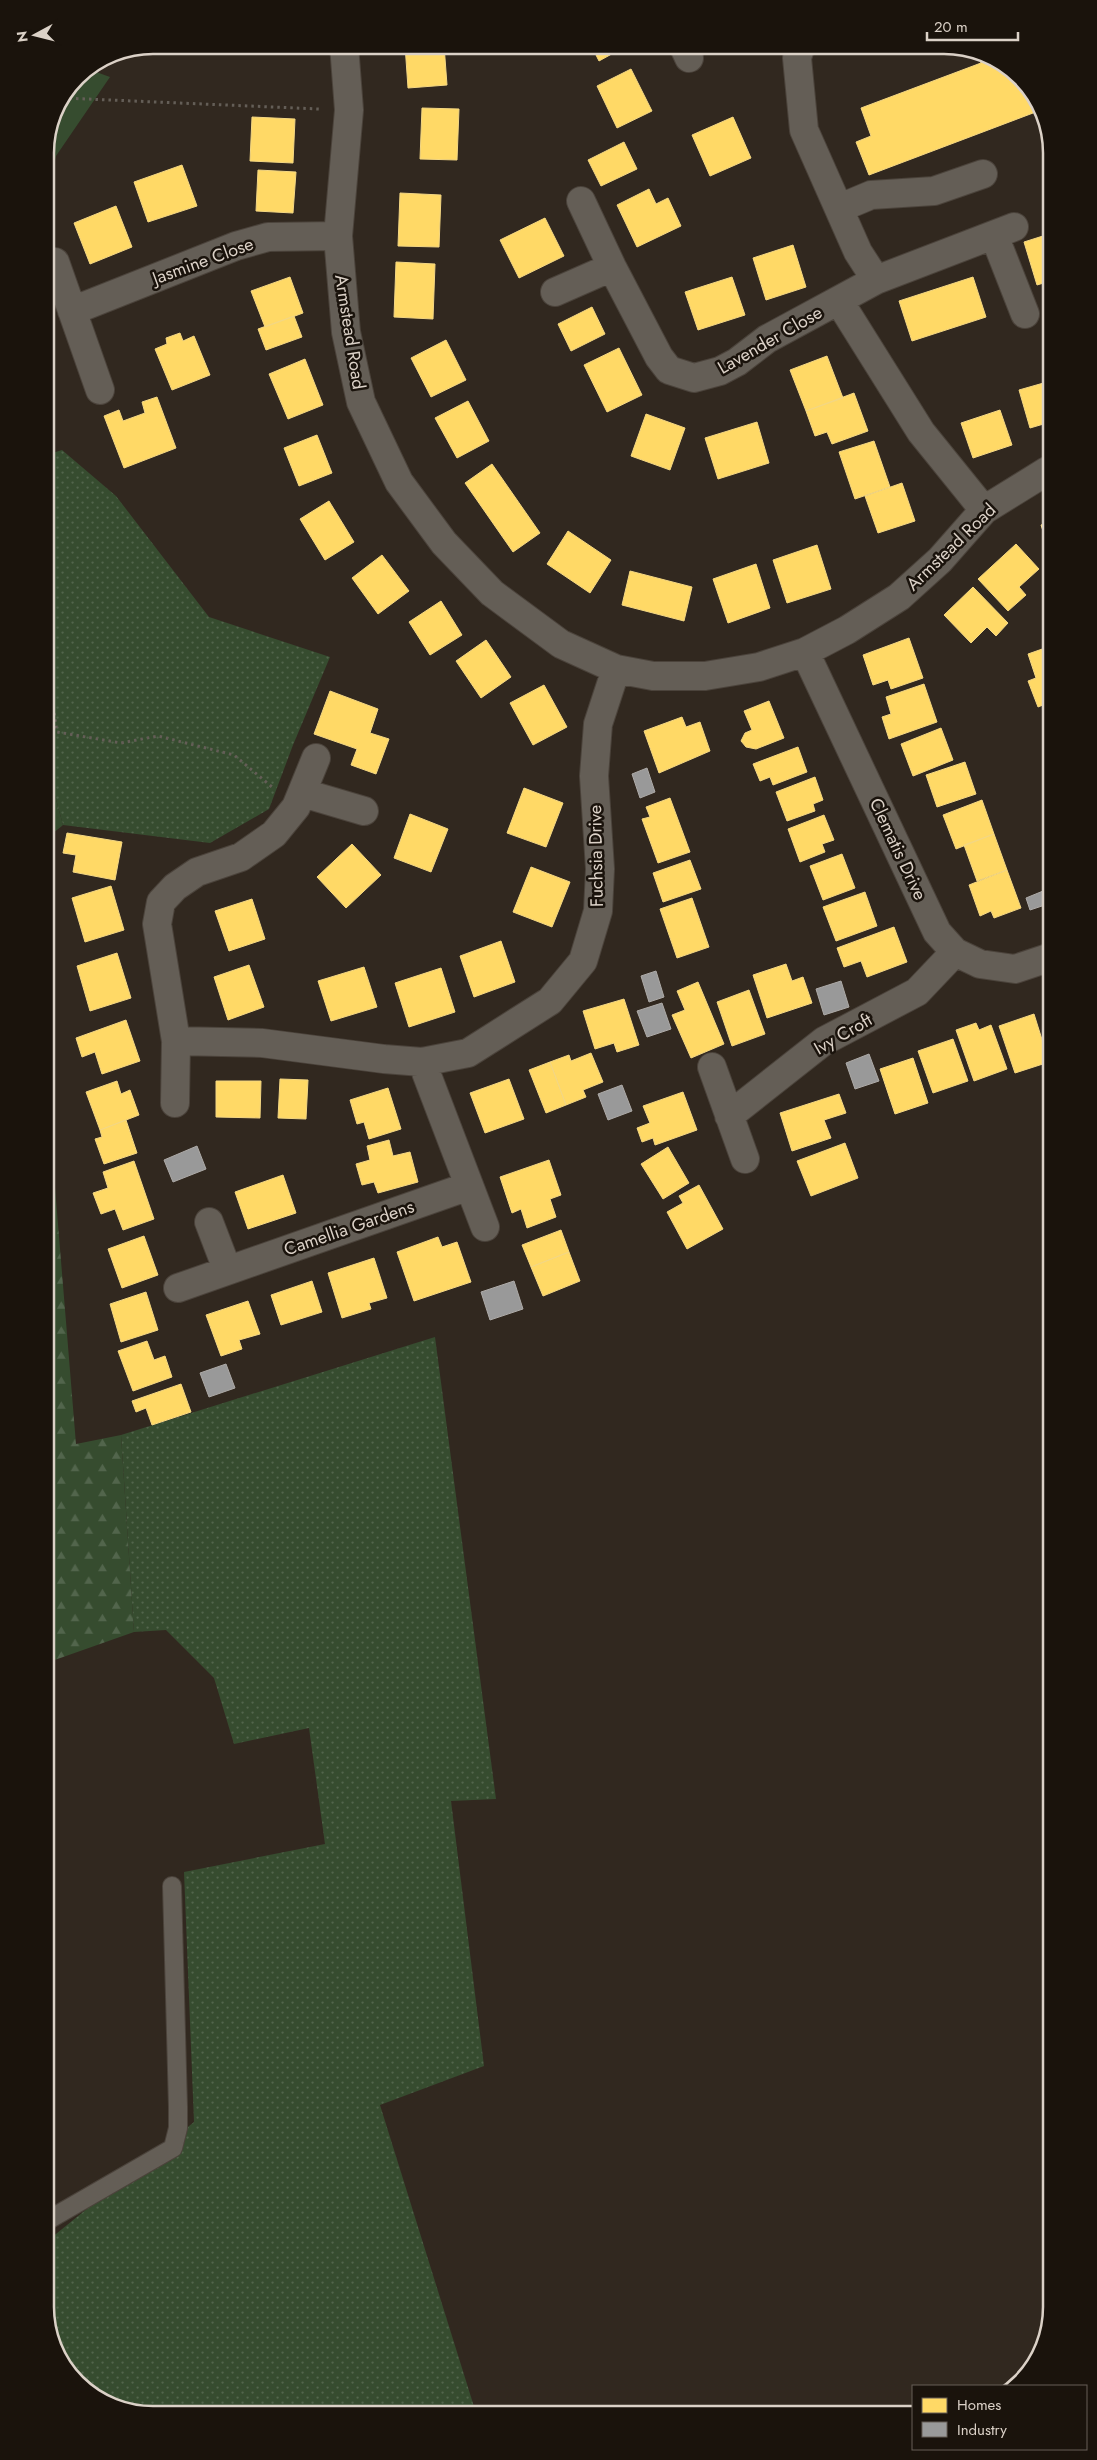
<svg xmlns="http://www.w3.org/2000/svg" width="1097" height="2460" viewBox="0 0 1097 2460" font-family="Jost,sans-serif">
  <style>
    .grass { fill: url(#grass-dots) }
    .forest { fill: url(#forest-firs) }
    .park { fill: #364c2f }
    .homes { fill: #ffd966; stroke: #f4d783 }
    .industry { fill: #999; stroke: #adaaa7 }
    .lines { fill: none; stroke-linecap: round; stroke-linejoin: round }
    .lane-casing { stroke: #4b433b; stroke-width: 20 }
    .street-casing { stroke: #4b433b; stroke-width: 30 }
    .path { stroke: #645e57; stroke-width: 3; stroke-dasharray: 2.5 4; stroke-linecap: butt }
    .lane { stroke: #645e56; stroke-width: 18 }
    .street { stroke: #645e56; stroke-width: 28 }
    .labels { text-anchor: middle; stroke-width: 5; stroke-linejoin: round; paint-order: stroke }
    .street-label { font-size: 18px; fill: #dbd1c7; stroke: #1a130c }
    .rim { fill: none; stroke: #dbd1c7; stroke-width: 2.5 }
  </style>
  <defs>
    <pattern id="grass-dots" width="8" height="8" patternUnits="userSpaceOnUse" patternTransform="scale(1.25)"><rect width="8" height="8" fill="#364c2f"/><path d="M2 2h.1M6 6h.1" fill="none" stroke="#52654c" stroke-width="1.8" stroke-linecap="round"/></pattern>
    <pattern id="forest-firs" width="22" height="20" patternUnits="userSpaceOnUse" patternTransform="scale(1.25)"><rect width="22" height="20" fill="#364c2f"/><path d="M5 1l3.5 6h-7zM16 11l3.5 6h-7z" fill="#52654c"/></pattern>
  </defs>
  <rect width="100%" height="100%" fill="#31281f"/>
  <path class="grass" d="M 62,450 L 116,496 L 209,617 L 330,657 L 293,745 L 269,809 L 210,843 L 63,825 L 47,766 L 46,455 Z
    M 435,1337 L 496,1799 L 451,1801 L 484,2066 L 380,2105 L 476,2413 L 145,2415 L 87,2393 L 51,2342 L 51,2238 L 194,2122 L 184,1872 L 325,1844 L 309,1728 L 234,1744 L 214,1678 L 166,1630 L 134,1632 L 121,1435 Z"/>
  <path class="forest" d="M 47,766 L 63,825 L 47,838 Z
    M 48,1102 L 76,1444 L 121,1435 L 134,1632 L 49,1662 Z"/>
  <path class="park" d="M 88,69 L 110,77 L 56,156 L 53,169 L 45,178 C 45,137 51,93 88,69 Z"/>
  <path class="homes" d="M 405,45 L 444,45 L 447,85 L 408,88 Z
    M 591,45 L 628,45 L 599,61 Z
    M 978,55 L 1010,67 L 1041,110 L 869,175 L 856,142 L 871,136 L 861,108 L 981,63 Z
    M 631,69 L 652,111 L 617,128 L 597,86 Z
    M 422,108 L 459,109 L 457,160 L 420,159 Z
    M 252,117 L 295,119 L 293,163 L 250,161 Z
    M 733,117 L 751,158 L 710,176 L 692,135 Z
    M 624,142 L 637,169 L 601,186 L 588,160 Z
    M 182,165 L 197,206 L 148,222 L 134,182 Z
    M 258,170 L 296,172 L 293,213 L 256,211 Z
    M 649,189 L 656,204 L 668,198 L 681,226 L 637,247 L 617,205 Z
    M 400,193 L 441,195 L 439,247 L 398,246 Z
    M 116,206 L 132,247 L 90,264 L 74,223 Z
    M 545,218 L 564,256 L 519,278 L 500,240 Z
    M 1046,235 L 1047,282 L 1037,285 L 1024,242 Z
    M 793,245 L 806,287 L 766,300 L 753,258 Z
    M 396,262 L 435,264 L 433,319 L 394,317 Z
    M 290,277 L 303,313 L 265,327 L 251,291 Z
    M 732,277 L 745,315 L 698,330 L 685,292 Z
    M 973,277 L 986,317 L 912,341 L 899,301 Z
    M 592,307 L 605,334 L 571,351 L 558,324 Z
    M 294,316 L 302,337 L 266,350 L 258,329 Z
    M 180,333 L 183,341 L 194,336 L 210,375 L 172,390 L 155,349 L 167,344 L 166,338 Z
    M 446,340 L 466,380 L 431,397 L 411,358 Z
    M 619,348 L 642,395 L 607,412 L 584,365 Z
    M 827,356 L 843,398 L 806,411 L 790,370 Z
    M 305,359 L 323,405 L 288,419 L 269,374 Z
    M 1047,382 L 1047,423 L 1030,428 L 1019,390 Z
    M 854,393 L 868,431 L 832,444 L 827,432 L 815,436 L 806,411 Z
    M 157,397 L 176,448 L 124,468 L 104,416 L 119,410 L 123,421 L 145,413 L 142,402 Z
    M 468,401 L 489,441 L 457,458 L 435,418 Z
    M 1000,410 L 1012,445 L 973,458 L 961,423 Z
    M 646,414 L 685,428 L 670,470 L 631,456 Z
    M 757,422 L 769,463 L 718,479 L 705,438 Z
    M 317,435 L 332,473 L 299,486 L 284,448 Z
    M 874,441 L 890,487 L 855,499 L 839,452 Z
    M 492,464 L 540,533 L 513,552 L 465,483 Z
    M 902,483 L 915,521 L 878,533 L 865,496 Z
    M 329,501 L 354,542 L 325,560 L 300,519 Z
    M 1047,523 L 1047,543 L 1041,525 Z
    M 568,531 L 611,560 L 590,593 L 547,564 Z
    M 1016,544 L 1039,569 L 1019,587 L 1026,595 L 1008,611 L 978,579 Z
    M 817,545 L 831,589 L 787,603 L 773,560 Z
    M 382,555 L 409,591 L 378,614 L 352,578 Z
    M 756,564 L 770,608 L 728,623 L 713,579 Z
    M 630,571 L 692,587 L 684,621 L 622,605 Z
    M 973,587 L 1008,623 L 996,636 L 987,627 L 971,643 L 944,615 Z
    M 441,601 L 462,635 L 430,655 L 409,622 Z
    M 909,638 L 923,678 L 891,689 L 888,680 L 873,685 L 863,655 Z
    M 486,640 L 511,677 L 481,698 L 456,661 Z
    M 1048,647 L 1048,703 L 1038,707 L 1028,681 L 1036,678 L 1028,654 Z
    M 924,684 L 937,722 L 889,739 L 882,717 L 891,714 L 886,697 Z
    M 544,685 L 567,727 L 533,745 L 510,703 Z
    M 330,691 L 378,709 L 370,733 L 389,739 L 376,774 L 351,765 L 357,749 L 314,734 Z
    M 769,701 L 784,738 L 756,749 L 746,747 L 741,741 L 745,733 L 752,730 L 744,711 Z
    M 682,717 L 686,727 L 700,722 L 710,751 L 659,773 L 644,731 Z
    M 941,728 L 953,760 L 913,776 L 901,744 Z
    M 798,747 L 807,772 L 773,785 L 770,777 L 760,781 L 753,764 Z
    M 965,762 L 976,794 L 937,807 L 926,775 Z
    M 815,777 L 823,800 L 813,804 L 815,811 L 787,821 L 776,792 Z
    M 524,788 L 563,803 L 546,847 L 507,833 Z
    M 670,798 L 690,852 L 658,863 L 642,819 L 650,817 L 646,807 Z
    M 982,800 L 994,834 L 956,849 L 943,815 Z
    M 410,814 L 448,829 L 431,872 L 394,858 Z
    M 824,815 L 834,840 L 822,844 L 825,852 L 800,862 L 788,829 Z
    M 67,833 L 122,842 L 115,880 L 73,872 L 76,855 L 63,853 Z
    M 994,834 L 1007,870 L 977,881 L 964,845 Z
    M 352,844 L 381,875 L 346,908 L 317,877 Z
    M 842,854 L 855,888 L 823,900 L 810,866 Z
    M 690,860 L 701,889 L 663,902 L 653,873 Z
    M 531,867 L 570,882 L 552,927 L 513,912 Z
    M 1007,870 L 1021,908 L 994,918 L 991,911 L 980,916 L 969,885 Z
    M 111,886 L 124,930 L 85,942 L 72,898 Z
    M 865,892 L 877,926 L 836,941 L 823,907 Z
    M 692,898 L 709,947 L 677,958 L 660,909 Z
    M 252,899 L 265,939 L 229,951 L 215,911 Z
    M 894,927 L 907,962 L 867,977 L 861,961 L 844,967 L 837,948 Z
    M 501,941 L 515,982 L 474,997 L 460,956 Z
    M 117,953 L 131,998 L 90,1011 L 77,966 Z
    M 786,964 L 792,981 L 803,977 L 812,1003 L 767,1018 L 753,975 Z
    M 249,965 L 264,1007 L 228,1020 L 214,977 Z
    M 364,967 L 377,1007 L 331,1021 L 318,981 Z
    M 441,968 L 455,1012 L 409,1027 L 395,983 Z
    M 698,982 L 724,1044 L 691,1058 L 672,1015 L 685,1010 L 677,991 Z
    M 749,990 L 765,1034 L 732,1046 L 717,1002 Z
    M 624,999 L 639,1045 L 617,1052 L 614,1043 L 595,1049 L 583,1011 Z
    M 1049,1012 L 1049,1032 L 1043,1014 Z
    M 1034,1014 L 1049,1062 L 1015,1073 L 999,1026 Z
    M 126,1020 L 140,1061 L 102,1074 L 95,1052 L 82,1057 L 76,1038 Z
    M 976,1023 L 979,1030 L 991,1025 L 1007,1069 L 974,1081 L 956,1030 Z
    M 953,1039 L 968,1081 L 933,1093 L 918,1051 Z
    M 591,1053 L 603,1082 L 583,1090 L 586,1097 L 566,1105 L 550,1062 L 569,1055 L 571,1061 Z
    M 913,1058 L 928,1103 L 895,1114 L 880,1069 Z
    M 550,1062 L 566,1105 L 546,1113 L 529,1070 Z
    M 280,1079 L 308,1080 L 306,1119 L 278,1118 Z
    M 509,1079 L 524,1119 L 485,1133 L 470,1093 Z
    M 117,1081 L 121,1094 L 130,1090 L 139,1115 L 100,1130 L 86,1092 Z
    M 216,1081 L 261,1081 L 260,1118 L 216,1117 Z
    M 388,1088 L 401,1129 L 369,1139 L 364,1122 L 357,1124 L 350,1100 Z
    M 683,1092 L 697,1130 L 655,1145 L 653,1138 L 642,1142 L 637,1128 L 650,1123 L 643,1106 Z
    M 839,1094 L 846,1113 L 824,1120 L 831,1138 L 792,1151 L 780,1113 Z
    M 126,1120 L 137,1153 L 104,1164 L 95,1139 L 102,1137 L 100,1130 Z
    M 389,1140 L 393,1156 L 410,1152 L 418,1182 L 378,1193 L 374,1182 L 362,1185 L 356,1164 L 370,1160 L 367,1146 Z
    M 845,1143 L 858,1178 L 811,1196 L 797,1161 Z
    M 668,1147 L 689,1183 L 663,1199 L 641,1164 Z
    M 549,1160 L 561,1195 L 550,1199 L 556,1217 L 527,1228 L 521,1209 L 512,1213 L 500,1177 Z
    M 134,1161 L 154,1219 L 123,1230 L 115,1209 L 101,1214 L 93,1193 L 108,1188 L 103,1172 Z
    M 283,1175 L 296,1213 L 248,1229 L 235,1192 Z
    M 699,1185 L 723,1229 L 687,1249 L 667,1212 L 683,1203 L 679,1196 Z
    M 561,1230 L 569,1252 L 531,1267 L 522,1245 Z
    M 144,1236 L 158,1275 L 122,1288 L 108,1249 Z
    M 438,1237 L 442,1247 L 457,1242 L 471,1282 L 414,1301 L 397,1252 Z
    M 569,1252 L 580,1281 L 543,1296 L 531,1267 Z
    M 374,1258 L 387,1298 L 369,1303 L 371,1309 L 342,1318 L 328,1273 Z
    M 312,1281 L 322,1312 L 281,1325 L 271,1295 Z
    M 146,1292 L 158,1330 L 121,1342 L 110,1304 Z
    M 248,1301 L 260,1334 L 239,1340 L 242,1349 L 221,1356 L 206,1315 Z
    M 147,1341 L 154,1360 L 165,1356 L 172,1377 L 133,1391 L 118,1351 Z
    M 181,1384 L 191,1412 L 152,1425 L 146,1408 L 136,1412 L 132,1401 Z"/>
  <path class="industry" d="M 647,768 L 655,792 L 640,798 L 632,774 Z
    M 1048,889 L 1048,904 L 1030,910 L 1026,898 Z
    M 656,971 L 664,997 L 649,1002 L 641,976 Z
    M 841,981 L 849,1007 L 824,1015 L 816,989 Z
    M 662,1003 L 671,1029 L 647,1037 L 637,1011 Z
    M 869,1054 L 879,1081 L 855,1089 L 846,1063 Z
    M 622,1085 L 632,1111 L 608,1120 L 598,1094 Z
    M 197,1146 L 206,1169 L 173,1182 L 164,1160 Z
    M 514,1281 L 523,1309 L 490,1320 L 481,1292 Z
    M 226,1364 L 235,1388 L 209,1397 L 200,1373 Z"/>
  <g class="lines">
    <defs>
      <path id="lane" d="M 50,2219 L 173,2148 L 178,2128 L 178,2107 L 172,1886"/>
      <path id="street" d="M 344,45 L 349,110 L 338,236 L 346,332 L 361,402 L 399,482 L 444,543 L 492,593 L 561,644 L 616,669 L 653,676 L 705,676 L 759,667 L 805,652 L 847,630 L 899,597 L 940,560 L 984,510 L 1047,471
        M 683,45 L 689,58
        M 801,45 L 797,58 L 804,130 L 858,252 L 876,280
        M 581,201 L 612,267 L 659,357 L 669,370 L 694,378 L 720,371 L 737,362 L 767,339 L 876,280 L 1014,227
        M 840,208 L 871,195 L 934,191 L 983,174
        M 994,235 L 1025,314
        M 55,262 L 100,390
        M 555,292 L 612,267
        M 839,301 L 921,432 L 984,510
        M 72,311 L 236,246 L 268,237 L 338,236
        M 805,652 L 937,932 L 955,952 L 980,964 L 1015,969 L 1048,958
        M 303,793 L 364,811
        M 176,1041 L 262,1043 L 384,1059 L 422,1062 L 468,1053 L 550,1001 L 583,961 L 598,911 L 600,869 L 594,776 L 598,724 L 616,669
        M 422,1062 L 485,1227
        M 712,1067 L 745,1159
        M 175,1103 L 176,1041 L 157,924 L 161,902 L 175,887 L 197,872 L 241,857 L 274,834 L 296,807 L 316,758
        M 729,1116 L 824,1041 L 917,992 L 955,952
        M 209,1222 L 227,1269
        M 178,1288 L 469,1186"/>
    </defs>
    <use href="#lane" class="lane-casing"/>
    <use href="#street" class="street-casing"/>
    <path class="path" d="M 63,98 L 319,109
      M 47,668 L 57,732 L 121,743 L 158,736 L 234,755 L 272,787"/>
    <use href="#lane" class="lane"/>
    <use href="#street" class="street"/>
  </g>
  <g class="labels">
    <g class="street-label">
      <text transform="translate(203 261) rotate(-20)" y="6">Jasmine Close</text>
      <text transform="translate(350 332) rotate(81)" y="6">Armstead Road</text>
      <text transform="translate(770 340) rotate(-30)" y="6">Lavender Close</text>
      <text transform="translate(951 547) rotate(-44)" y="6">Armstead Road</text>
      <text transform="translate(898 849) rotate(65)" y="6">Clematis Drive</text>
      <text transform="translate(596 856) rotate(-91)" y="6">Fuchsia Drive</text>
      <text transform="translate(843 1034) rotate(-30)" y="6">Ivy Croft</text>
      <text transform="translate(349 1228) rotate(-19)" y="6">Camellia Gardens</text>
    </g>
  </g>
  <path d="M0 0H1097V2460H0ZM153 54H944A99 99 0 0 1 1043 153V2307A99 99 0 0 1 944 2406H153A99 99 0 0 1 54 2307V153A99 99 0 0 1 153 54Z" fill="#1a130c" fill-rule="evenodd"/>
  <path class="rim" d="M153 54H944A99 99 0 0 1 1043 153V2307A99 99 0 0 1 944 2406H153A99 99 0 0 1 54 2307V153A99 99 0 0 1 153 54Z"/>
  <rect x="912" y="2385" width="175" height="65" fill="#1a130c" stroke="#675f57"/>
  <rect x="922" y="2398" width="25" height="15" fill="#ffd966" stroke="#675f57"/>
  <text x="957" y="2410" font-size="15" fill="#dbd1c7">Homes</text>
  <rect x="922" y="2422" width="25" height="15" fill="#999999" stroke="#675f57"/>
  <text x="957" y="2435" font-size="15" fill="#dbd1c7">Industry</text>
  <g transform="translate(35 35) rotate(263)" stroke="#1a130c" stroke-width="4" paint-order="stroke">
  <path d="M0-4L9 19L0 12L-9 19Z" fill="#dbd1c7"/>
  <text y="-8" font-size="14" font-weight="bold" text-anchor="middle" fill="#dbd1c7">N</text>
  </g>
  <path d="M927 32v8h91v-8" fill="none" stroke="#dbd1c7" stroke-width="2.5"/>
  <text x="934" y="32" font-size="15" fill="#dbd1c7" stroke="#1a130c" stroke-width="4" paint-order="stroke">20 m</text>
</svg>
